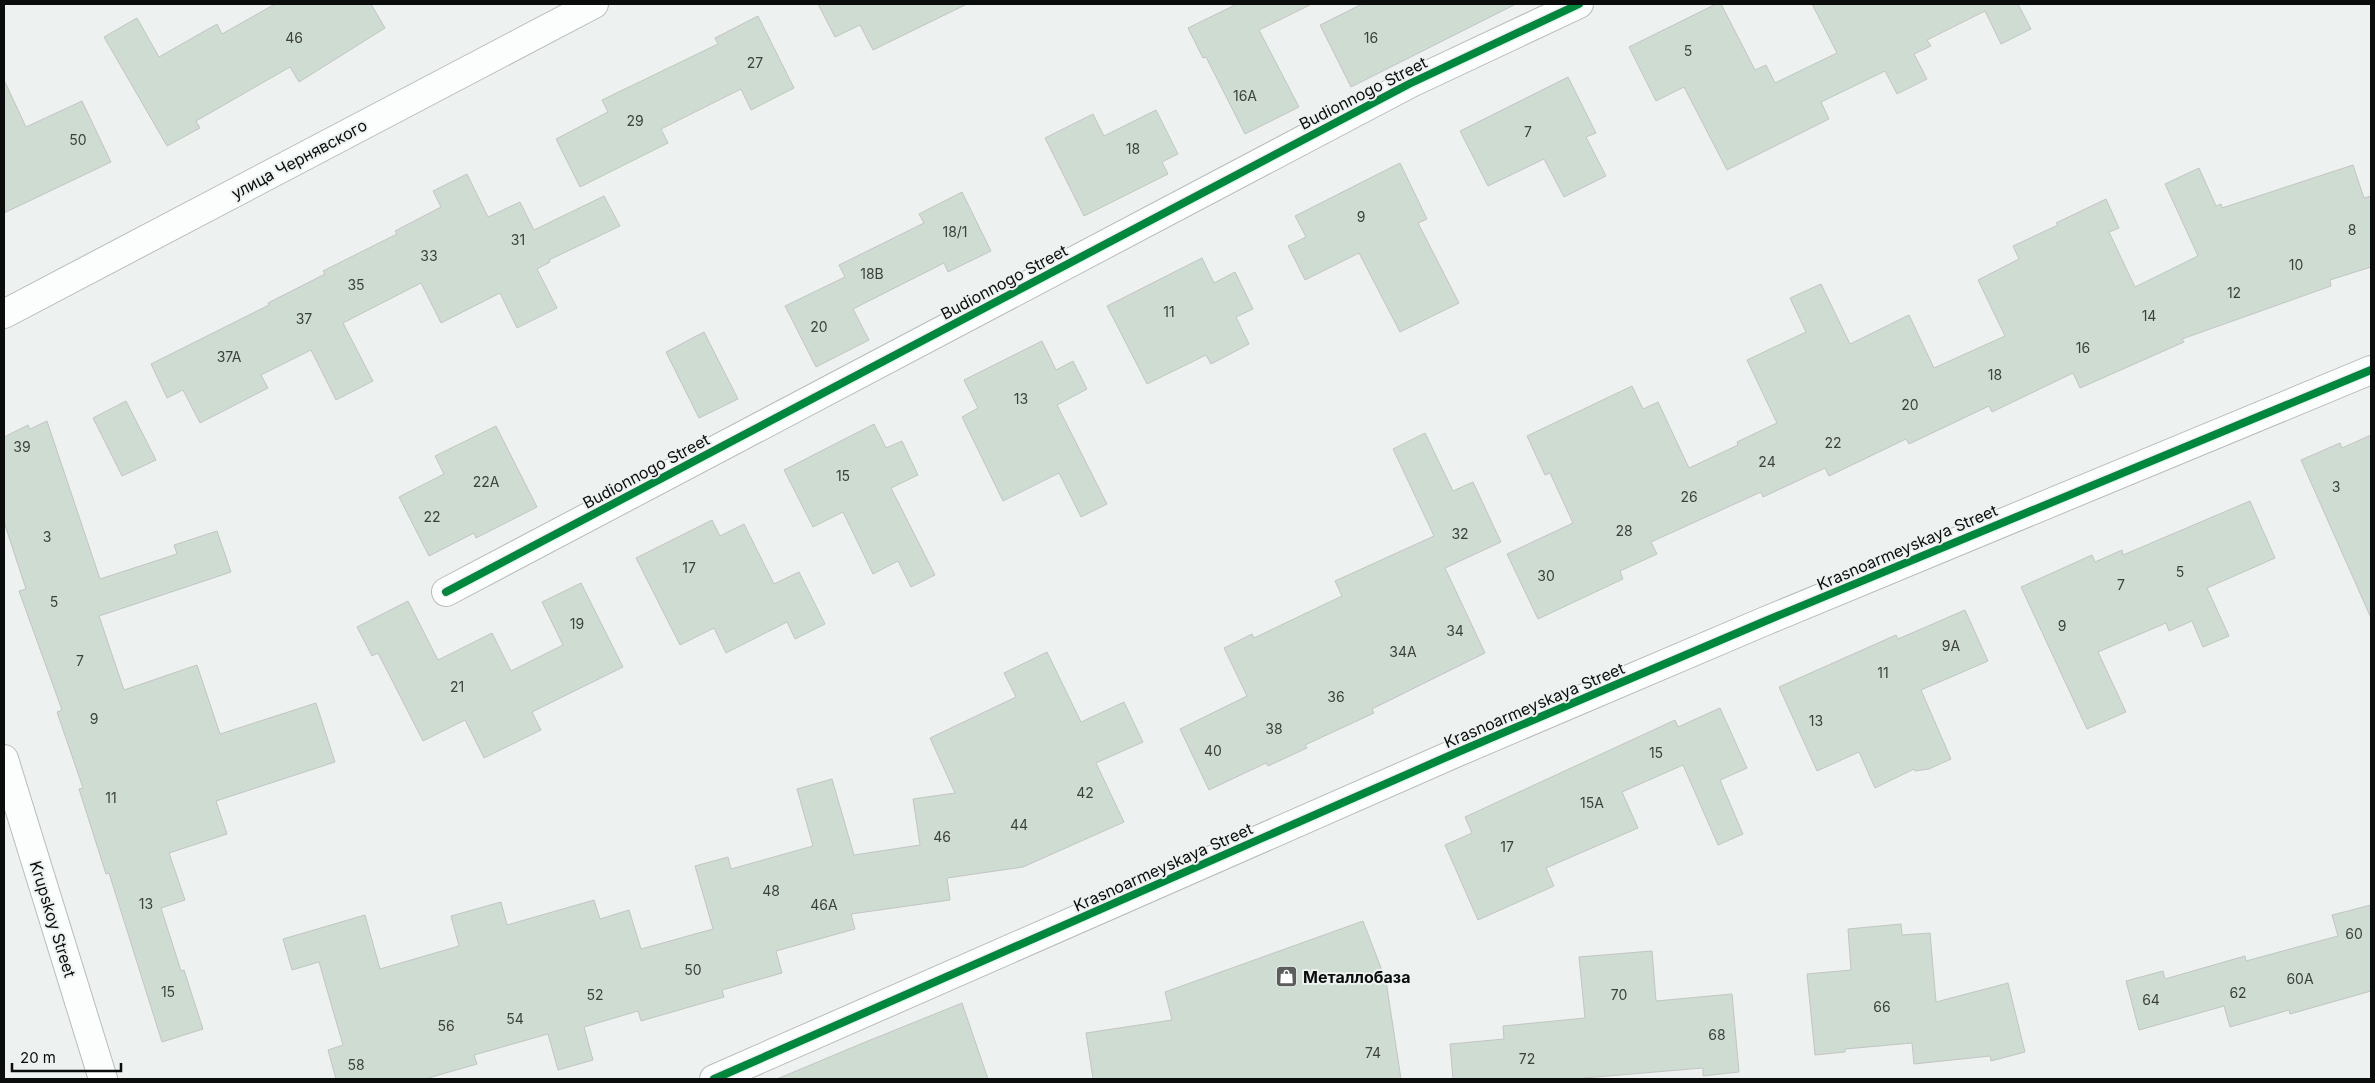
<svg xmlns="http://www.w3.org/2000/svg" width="2375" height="1083" viewBox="0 0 2375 1083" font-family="Inter,sans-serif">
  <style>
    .building { fill: #cedcd1; stroke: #c2c5c4 }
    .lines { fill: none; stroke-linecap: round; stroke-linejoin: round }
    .minor-casing { stroke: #babcbb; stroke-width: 30 }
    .minor { stroke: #fcfdfd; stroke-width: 28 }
    .cycleway-casing { stroke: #ecf2f0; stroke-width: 11 }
    .cycleway { stroke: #00873e; stroke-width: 8 }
    .labels { text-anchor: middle; stroke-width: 4; stroke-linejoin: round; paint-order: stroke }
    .number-label { font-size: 14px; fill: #3c413d }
    .street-label { font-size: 16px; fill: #0b0d0c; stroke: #ecf2f0 }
    .poi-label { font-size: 16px; font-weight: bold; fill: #0b0d0c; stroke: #ecf2f0; text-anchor: start }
  </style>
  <rect width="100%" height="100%" fill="#edf1ef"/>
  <path class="building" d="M 275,4 L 371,4 L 385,28 L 299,82 L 290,67 L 196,121 L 200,128 L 167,146 L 104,37 L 137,18 L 159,57 L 217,24 L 222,34 Z
    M 818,4 L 967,4 L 873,50 L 860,25 L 835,37 Z
    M 1237,4 L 1312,4 L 1259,30 L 1299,107 L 1245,134 L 1206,57 L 1203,58 L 1188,28 Z
    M 1362,4 L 1516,4 L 1351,87 L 1320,25 Z
    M 1716,4 L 1721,4 L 1755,70 L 1766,65 L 1775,83 L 1837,53 L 1812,4 L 2018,4 L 2031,29 L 2001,44 L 1985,11 L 1927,40 L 1931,46 L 1914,54 L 1927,79 L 1897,94 L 1885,71 L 1821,102 L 1829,119 L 1727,170 L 1684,87 L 1656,101 L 1629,47 Z
    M 758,16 L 794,88 L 751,110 L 741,89 L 661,129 L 668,143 L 580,187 L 556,139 L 608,112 L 602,100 L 718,44 L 715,38 Z
    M 1568,77 L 1596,133 L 1586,137 L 1606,176 L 1564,197 L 1544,159 L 1488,186 L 1460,131 Z
    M 4,80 L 26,127 L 82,101 L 111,162 L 4,213 Z
    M 1156,110 L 1178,154 L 1162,162 L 1168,174 L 1084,216 L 1045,138 L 1093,114 L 1104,136 Z
    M 1400,163 L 1427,219 L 1418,223 L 1459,303 L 1400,332 L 1359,253 L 1305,280 L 1288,246 L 1306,237 L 1295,216 Z
    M 2353,165 L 2364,198 L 2371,196 L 2371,267 L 2330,280 L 2331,286 L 2182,339 L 2184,342 L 2080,388 L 2073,373 L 1992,412 L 1989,406 L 1909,444 L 1906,439 L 1829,476 L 1825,468 L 1763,497 L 1761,492 L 1651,542 L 1657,554 L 1620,571 L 1623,579 L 1538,619 L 1507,554 L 1573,523 L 1550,473 L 1545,475 L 1527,436 L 1632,386 L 1643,409 L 1658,402 L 1689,468 L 1738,445 L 1737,442 L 1777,423 L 1747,360 L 1806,332 L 1790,298 L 1821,284 L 1850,344 L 1909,315 L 1934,368 L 2005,336 L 1978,280 L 2019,259 L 2013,246 L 2058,225 L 2056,223 L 2106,199 L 2119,228 L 2109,232 L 2135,287 L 2198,256 L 2165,184 L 2199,168 L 2216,206 L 2221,204 L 2222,208 Z
    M 467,174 L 488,217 L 520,202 L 534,230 L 604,196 L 620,226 L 549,260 L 550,262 L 537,269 L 557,308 L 517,328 L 500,293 L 441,323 L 421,283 L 343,323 L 373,381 L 336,400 L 311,350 L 261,375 L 268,388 L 200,423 L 183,390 L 167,398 L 151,364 L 269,305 L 268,303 L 325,274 L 323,271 L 397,234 L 395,231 L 441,207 L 433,191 Z
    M 962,192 L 991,251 L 948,272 L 944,263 L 853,309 L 869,340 L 816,367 L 785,306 L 845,277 L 839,265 L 924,223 L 919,214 Z
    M 1202,258 L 1214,283 L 1235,272 L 1253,309 L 1236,317 L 1249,344 L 1211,364 L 1206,355 L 1147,384 L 1107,306 Z
    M 704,332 L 738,399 L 699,418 L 666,352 Z
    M 1042,341 L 1056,370 L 1073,361 L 1087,389 L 1057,405 L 1107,504 L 1081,517 L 1059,473 L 1003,501 L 962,417 L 978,408 L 964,380 Z
    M 126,401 L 156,460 L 122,476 L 93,418 Z
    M 47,421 L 100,579 L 177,554 L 174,545 L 217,531 L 231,572 L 99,616 L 124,690 L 197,665 L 220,734 L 316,703 L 335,762 L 216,801 L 227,834 L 169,853 L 185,900 L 161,908 L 181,971 L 184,970 L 203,1029 L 162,1042 L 109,873 L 106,874 L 79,789 L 83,788 L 57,712 L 62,710 L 19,591 L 26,589 L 4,522 L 4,437 L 28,425 L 30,429 Z
    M 874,424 L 886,448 L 902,441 L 918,475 L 891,488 L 935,575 L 911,587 L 898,561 L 873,574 L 843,512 L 813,527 L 784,470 Z
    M 496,426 L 537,507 L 476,538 L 474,533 L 429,556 L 399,497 L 444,474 L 435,456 Z
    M 1425,433 L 1453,491 L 1473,482 L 1501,542 L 1445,568 L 1485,653 L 1372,709 L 1374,713 L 1305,745 L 1307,748 L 1268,766 L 1266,763 L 1209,790 L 1180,729 L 1247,696 L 1224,648 L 1252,634 L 1254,638 L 1342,596 L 1335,581 L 1434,536 L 1393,449 Z
    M 2371,435 L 2371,618 L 2301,460 L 2340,443 L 2342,448 Z
    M 2250,501 L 2275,558 L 2207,588 L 2229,636 L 2203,647 L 2192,621 L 2169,631 L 2166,623 L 2098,652 L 2126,712 L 2087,729 L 2021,587 L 2092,555 L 2095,562 L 2122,550 L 2123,555 Z
    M 712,520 L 720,536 L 744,524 L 774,584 L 799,572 L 825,624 L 795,639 L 787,622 L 726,653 L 714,628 L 680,645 L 636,558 Z
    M 581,583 L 623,667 L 532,712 L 541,730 L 484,758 L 465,720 L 423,741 L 378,653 L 372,656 L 357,627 L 408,601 L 438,660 L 492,633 L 511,671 L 563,645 L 542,602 Z
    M 1965,610 L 1988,661 L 1921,690 L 1951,759 L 1929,769 L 1915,771 L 1914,769 L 1875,788 L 1859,752 L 1817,771 L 1779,687 L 1896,635 L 1898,639 Z
    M 1047,652 L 1081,722 L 1124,702 L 1143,742 L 1096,763 L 1124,822 L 1023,867 L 947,878 L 950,900 L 851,914 L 855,929 L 776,951 L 782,973 L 722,990 L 724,997 L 641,1021 L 638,1011 L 584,1027 L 593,1060 L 558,1070 L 548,1034 L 474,1055 L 477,1064 L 425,1079 L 336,1079 L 328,1050 L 343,1045 L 319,962 L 292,970 L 283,939 L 365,915 L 380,969 L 459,946 L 451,916 L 501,902 L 507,925 L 594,900 L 600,919 L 629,910 L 641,949 L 713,929 L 695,866 L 728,857 L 731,869 L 813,846 L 797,789 L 832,779 L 854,855 L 920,845 L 913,799 L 955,793 L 930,738 L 1016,697 L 1004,673 Z
    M 1720,708 L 1747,768 L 1720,780 L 1743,834 L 1718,845 L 1683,765 L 1622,792 L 1638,828 L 1546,868 L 1554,886 L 1478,920 L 1445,845 L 1472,833 L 1465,817 L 1675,720 L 1678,727 Z
    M 2371,905 L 2371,991 L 2290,1014 L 2289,1010 L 2230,1027 L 2224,1006 L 2139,1030 L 2126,981 L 2163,971 L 2165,979 L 2245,956 L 2246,961 L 2338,936 L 2332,915 Z
    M 1363,921 L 1386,981 L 1401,1079 L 1093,1079 L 1086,1033 L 1172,1020 L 1165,992 Z
    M 1901,924 L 1902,935 L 1930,933 L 1936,1002 L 2008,983 L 2025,1052 L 1991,1061 L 1990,1056 L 1914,1064 L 1912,1043 L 1845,1049 L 1845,1052 L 1815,1055 L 1807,974 L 1851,970 L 1848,929 Z
    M 1652,951 L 1656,1001 L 1732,994 L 1739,1072 L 1703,1076 L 1703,1068 L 1584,1078 L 1584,1079 L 1453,1079 L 1450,1044 L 1504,1039 L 1503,1026 L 1585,1018 L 1579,957 Z
    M 962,1003 L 988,1079 L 777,1079 L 863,1043 Z"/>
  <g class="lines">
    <defs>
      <path id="minor" d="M 4,314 L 594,4
        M 446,592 L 1409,84 L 1579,4
        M 4,759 L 103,1079
        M 714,1079 L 1458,752 L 1763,622 L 2371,370"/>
    </defs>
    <use href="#minor" class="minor-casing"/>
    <use href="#minor" class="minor"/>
    <defs>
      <path id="cycleway" d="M 446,592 L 1409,84 L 1579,4
        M 714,1079 L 1458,752 L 1763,622 L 2371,370"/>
    </defs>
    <use href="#cycleway" class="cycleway-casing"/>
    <use href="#cycleway" class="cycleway"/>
  </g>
  <defs>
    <symbol id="shop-square" viewBox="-11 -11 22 22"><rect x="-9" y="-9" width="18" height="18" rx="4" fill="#5a5d5b" stroke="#ecf2f0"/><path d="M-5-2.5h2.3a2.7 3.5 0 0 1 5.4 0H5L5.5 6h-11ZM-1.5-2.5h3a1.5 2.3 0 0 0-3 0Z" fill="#fff"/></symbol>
  </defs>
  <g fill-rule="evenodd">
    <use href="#shop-square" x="1274" y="964" width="25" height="25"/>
  </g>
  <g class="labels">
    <g class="number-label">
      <text x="294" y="43">46</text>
      <text x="1371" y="43">16</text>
      <text x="1688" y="56">5</text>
      <text x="755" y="68">27</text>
      <text x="1245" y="101">16А</text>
      <text x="635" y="126">29</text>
      <text x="1528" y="137">7</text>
      <text x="78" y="145">50</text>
      <text x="1133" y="154">18</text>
      <text x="1361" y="222">9</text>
      <text x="2352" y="235">8</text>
      <text x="955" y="237">18/1</text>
      <text x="518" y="245">31</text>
      <text x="429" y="261">33</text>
      <text x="2296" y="270">10</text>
      <text x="872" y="279">18В</text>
      <text x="356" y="290">35</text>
      <text x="2234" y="298">12</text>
      <text x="1169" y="317">11</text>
      <text x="2149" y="321">14</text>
      <text x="304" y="324">37</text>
      <text x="819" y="332">20</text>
      <text x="2083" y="353">16</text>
      <text x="229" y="362">37А</text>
      <text x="1995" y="380">18</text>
      <text x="1021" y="404">13</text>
      <text x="1910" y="410">20</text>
      <text x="1833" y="448">22</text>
      <text x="22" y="452">39</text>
      <text x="1767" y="467">24</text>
      <text x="843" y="481">15</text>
      <text x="486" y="487">22А</text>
      <text x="2336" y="492">3</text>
      <text x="1689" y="502">26</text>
      <text x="432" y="522">22</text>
      <text x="1624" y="536">28</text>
      <text x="1460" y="539">32</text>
      <text x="47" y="542">3</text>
      <text x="689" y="573">17</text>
      <text x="2180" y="577">5</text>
      <text x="1546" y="581">30</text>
      <text x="2121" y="590">7</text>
      <text x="54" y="607">5</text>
      <text x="577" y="629">19</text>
      <text x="2062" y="631">9</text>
      <text x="1455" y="636">34</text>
      <text x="1951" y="651">9А</text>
      <text x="1403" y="657">34А</text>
      <text x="80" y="666">7</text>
      <text x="1883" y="678">11</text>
      <text x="457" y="692">21</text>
      <text x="1336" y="702">36</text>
      <text x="94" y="724">9</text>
      <text x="1816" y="726">13</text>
      <text x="1274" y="734">38</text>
      <text x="1213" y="756">40</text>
      <text x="1656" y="758">15</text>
      <text x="1085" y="798">42</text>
      <text x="111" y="803">11</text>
      <text x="1592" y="808">15А</text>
      <text x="1019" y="830">44</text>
      <text x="942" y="842">46</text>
      <text x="1507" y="852">17</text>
      <text x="771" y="896">48</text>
      <text x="146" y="909">13</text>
      <text x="824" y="910">46А</text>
      <text x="2354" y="939">60</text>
      <text x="693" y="975">50</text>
      <text x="2300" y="984">60А</text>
      <text x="168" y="997">15</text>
      <text x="2238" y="998">62</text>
      <text x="595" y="1000">52</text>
      <text x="1619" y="1000">70</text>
      <text x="2151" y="1005">64</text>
      <text x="1882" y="1012">66</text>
      <text x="515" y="1024">54</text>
      <text x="446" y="1031">56</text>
      <text x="1717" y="1040">68</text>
      <text x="1373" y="1058">74</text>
      <text x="1527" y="1064">72</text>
      <text x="356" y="1070">58</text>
    </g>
    <g class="street-label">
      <text transform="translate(1363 93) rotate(-27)" y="6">Budionnogo Street</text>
      <text transform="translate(299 159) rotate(-28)" y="6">улица Чернявского</text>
      <text transform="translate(1004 282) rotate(-28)" y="6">Budionnogo Street</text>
      <text transform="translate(646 471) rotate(-28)" y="6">Budionnogo Street</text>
      <text transform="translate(1907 547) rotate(-23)" y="6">Krasnoarmeyskaya Street</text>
      <text transform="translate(1534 705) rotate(-23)" y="6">Krasnoarmeyskaya Street</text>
      <text transform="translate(1163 867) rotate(-24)" y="6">Krasnoarmeyskaya Street</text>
      <text transform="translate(53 919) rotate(73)" y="6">Krupskoy Street</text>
    </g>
    <g class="poi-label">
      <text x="1303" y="983">Металлобаза</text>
    </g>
  </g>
  <rect width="2375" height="1083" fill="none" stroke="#0b0d0c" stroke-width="10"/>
  <path d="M12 1063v8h109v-8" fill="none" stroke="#0b0d0c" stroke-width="2.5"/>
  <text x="20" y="1063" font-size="15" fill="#0b0d0c" stroke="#ecf2f0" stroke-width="4" paint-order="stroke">20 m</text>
</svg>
